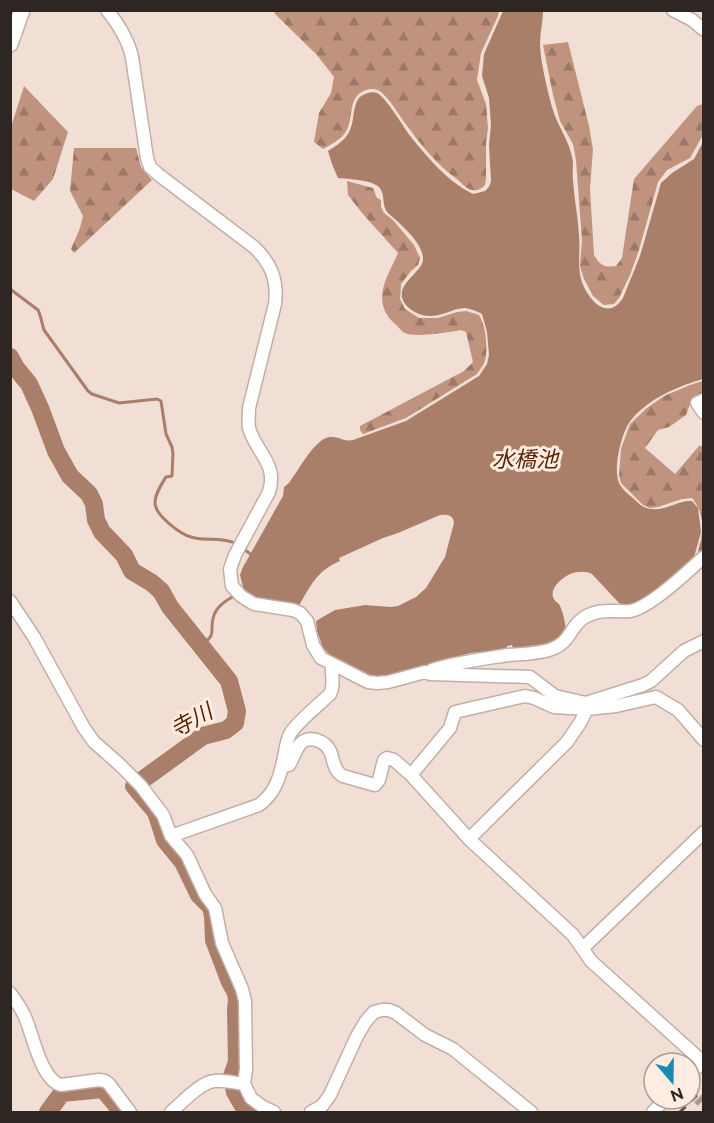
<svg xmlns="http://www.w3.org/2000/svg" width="714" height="1123" viewBox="0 0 714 1123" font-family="Raleway,'Noto Sans JP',sans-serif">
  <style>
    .forest { fill: url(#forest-firs) }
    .water { fill: #aa7f6a }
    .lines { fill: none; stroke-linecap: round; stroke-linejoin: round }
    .stream { stroke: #aa7f6a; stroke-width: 3 }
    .river { stroke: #aa7f6a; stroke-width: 18 }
    .building { fill: url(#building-hatch) }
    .minor-casing { stroke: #c1afa7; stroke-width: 15 }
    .major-casing { stroke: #c1afa7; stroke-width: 18 }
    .minor { stroke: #fff; stroke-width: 12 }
    .major { stroke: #fff; stroke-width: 15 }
    .rail { stroke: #5b514d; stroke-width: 3; stroke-dasharray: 8 8; stroke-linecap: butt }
    .labels { text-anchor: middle; stroke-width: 6; stroke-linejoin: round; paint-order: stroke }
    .water-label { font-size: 22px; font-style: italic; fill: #5b2301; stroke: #feebe2 }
  </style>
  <defs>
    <pattern id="forest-firs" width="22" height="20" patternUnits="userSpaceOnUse" patternTransform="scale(1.5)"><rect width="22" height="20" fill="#c0937e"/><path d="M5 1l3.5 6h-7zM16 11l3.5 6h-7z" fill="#9c7867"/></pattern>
    <pattern id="building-hatch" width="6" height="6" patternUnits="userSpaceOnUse" patternTransform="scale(1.5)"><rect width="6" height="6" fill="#b8a69d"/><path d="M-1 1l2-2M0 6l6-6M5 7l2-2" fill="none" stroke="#968780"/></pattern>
  </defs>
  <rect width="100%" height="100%" fill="#f1ded5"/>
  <path class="forest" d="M 278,10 L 499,11 L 498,16 L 481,53 L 477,80 L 486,104 L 488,128 L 486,143 L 486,179 L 485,185 C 482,188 478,191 473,190 C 468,190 462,184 458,180 C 437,165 420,144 405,123 C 398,114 392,102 383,94 C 379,89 372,88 366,90 C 346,97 355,119 345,133 C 340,140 330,145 323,149 L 314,142 L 319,113 L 331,93 L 334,77 L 317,55 L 274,13 Z
    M 568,42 L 589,126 L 593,149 L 590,189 L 594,255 C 600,265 604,268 616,266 L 622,258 L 634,179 L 697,106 L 703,104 L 703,135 L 690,158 L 667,170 L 658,182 L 639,250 L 630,275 L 619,298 L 614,304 L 604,305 L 593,296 L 584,279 L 580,266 L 582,241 L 576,160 L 573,144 L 560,121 L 553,95 L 543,45 Z
    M 24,86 L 68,132 L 53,179 L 34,201 L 11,189 L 11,127 Z
    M 74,148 L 136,148 L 141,167 L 152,180 L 74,253 L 71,249 L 80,228 L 83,216 L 70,191 Z
    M 347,181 L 373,188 L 377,198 L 381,200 L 381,207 L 384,213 L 393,220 L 414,245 L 420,258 L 418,265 L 411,271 L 401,284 L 400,299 L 405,309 L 419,318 L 438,318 L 457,312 L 466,311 L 479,315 C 486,326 488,348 485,361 C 484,365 480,369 477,374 L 406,418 L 363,434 L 360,430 L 360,426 L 464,371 L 473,362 L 466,332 L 461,330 C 449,332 416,338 405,333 C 402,332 398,326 395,324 C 370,301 387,278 398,253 L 362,213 L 348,195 Z
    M 703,381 L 703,396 L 690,404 L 686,415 L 669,427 L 658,430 L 645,448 L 675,474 L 699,446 L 703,446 L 703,550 L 696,559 C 702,537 708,518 692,498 L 682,499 L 658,507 L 650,508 L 643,505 L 621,483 L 619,476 L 621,449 L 630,424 L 647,408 L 664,396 L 690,385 Z"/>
  <path class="water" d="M 503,11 L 543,11 C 543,21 540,32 540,43 C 540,60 548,93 553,110 C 558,127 569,140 572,157 C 574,165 572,172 573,180 C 574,198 578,217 579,235 C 581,258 574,276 590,297 C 594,302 598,306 604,308 C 613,310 618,305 623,298 L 640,256 L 661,183 L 672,173 L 694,159 L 703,142 L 703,379 C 678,386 645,400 629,423 C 621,435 612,472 620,485 C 623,490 628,494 633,498 C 638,503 644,509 652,509 C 665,511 678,500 692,501 L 698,508 L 701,532 L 693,561 L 666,586 L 630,608 L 619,603 L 592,574 C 587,571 577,571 570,574 C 562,578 548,589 554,599 C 555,602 559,603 560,606 C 564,614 565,625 567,634 L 564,632 L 557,640 L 546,644 L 513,648 L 512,645 L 507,646 L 507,649 L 470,653 L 391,675 L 377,676 L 364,674 L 331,656 L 323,648 L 317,631 L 316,621 L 335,610 L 365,605 L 391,607 L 398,606 L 416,597 L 426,588 L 445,557 L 454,523 C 453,515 448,514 440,515 L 398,533 L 383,538 L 339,558 L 340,561 C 316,571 311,586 298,607 L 261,601 L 245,595 L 240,575 L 243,567 L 283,496 L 284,487 L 289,483 C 298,471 315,438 330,437 C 338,436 345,442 353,440 L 406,421 L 479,376 L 487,364 L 489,355 L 487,332 L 482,314 C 477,311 471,309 465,308 C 457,308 450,312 442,314 C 431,318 417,316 408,307 C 388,287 422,274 423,260 C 424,243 399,223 388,213 C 381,206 386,195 379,187 C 372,180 348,179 338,178 L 332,164 L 328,151 C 336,146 345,140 349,132 C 355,122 352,105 360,97 C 364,94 372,91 377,93 C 386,97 404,128 411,137 C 428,158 448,182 473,194 L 485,191 L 489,187 L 491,181 L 489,145 L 491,125 L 489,98 L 482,76 L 484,54 Z"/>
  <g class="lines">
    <path class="stream" d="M 10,289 L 38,310 C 41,316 42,324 44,330 L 88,391 L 92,394 L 119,403 L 157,399 L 161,401 L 166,434 L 172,447 L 173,454 L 172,476 L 166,477 C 161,485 155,494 155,503 C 155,515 180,534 191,537 C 208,542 219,536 237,544
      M 245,550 L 252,555
      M 201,645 C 219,633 208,631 214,615 C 217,606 228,599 236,595"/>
    <path class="river" d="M 10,357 L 16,368 L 29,384 L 40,408 L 56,451 L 70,476 L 89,494 L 94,504 L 96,520 L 102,532 L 124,555 L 132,571 L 152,583 L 161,591 L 170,607 L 229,681 L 237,711 L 235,723 L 226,730 L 203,736 L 134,786 L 156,812 L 165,840 L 183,862 L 199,895 L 211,907 L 213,916 L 214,940 L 230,982 L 236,993 L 237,1000 L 236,1009 L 237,1062 L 232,1076 L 235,1092 L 246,1111 L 249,1112
      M 48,1112 L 62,1093 L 103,1089 L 122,1112"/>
  </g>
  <path class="building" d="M 704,1092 L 704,1100 L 698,1106 L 694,1102 Z"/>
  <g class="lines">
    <defs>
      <path id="minor" d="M 107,10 C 119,25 128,39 132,57 L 147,158 L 150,167 L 159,175 L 254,247 C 271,263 278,280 275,304 L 249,408 C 249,415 248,421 249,428 C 256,453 278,463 269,492 L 235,555 L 230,569 L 232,586 L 241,596 L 254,604 L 293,610 L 300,613 L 307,621 L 313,645 L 321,658 L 368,682 L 378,683 L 388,682 L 425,672 L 430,674 L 530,677 L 555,696 L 586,703 L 587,709 L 580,723 L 567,742 L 469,839 L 573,935 L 591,961 L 703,1062
        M 673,10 L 692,20 L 704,30
        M 704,400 L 697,403 L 704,413
        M 10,601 L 34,637 L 84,728 L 94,742 L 119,764 L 141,786 L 163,815 L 171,836 L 187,855 L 205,894 L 215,908 L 222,943 L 242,989 L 245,1001 L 246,1069 L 244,1084 L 251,1098 L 263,1107 L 274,1112
        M 432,670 C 457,662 482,659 508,655 C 521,654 536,654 549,650 C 572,643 569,626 585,617 C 600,608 614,612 630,611 C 650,608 688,571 704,557
        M 586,703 L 643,685 L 651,681 L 684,651 L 704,641
        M 282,766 L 289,765 C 293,759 296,748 301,743 C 310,735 325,741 330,751 C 334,760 333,770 343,776 L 375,785 L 379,780 L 384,760 L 387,758 L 394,760 L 411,775
        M 171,836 L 259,805 C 277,792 281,773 285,752 C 286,746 287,740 290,734 C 296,723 320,704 330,694 C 335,685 331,675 332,664
        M 469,839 L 411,775 L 450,728 L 455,712 L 525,696 L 534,698 L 554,707 L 587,709 L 616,706 L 656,697 L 678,710 L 704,740
        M 582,948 L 586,945 L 704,832
        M 10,993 C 16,1001 21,1008 25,1017 C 33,1035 41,1080 61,1085 L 99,1080 L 105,1081 L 109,1084 L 130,1112
        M 690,1074 L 704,1061
        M 171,1112 C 182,1103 200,1082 215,1081 C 224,1080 235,1083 244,1084
        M 311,1112 L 322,1106 L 330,1095 L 357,1036 L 366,1021 L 374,1012 L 382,1010 L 389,1010 L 396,1013 L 425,1035 L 453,1049 L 531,1112
        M 653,1112 L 665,1099"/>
      <path id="major" d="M 10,44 L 22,10"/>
    </defs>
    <use href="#minor" class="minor-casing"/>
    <use href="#major" class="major-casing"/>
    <use href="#minor" class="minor"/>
    <use href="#major" class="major"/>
    <path class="rail" d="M 680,1112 L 704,1088"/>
  </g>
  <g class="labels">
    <g class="water-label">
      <text x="525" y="467">水橋池</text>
      <text transform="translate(191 720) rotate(-29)" y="8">寺川</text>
    </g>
  </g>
  <rect width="714" height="1123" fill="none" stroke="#2d2623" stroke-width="24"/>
  <g transform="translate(672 1081) rotate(160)"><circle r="28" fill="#feebe2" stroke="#aa9c96" stroke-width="1.5"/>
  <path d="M0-4.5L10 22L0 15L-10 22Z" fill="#1a8bb0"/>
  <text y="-9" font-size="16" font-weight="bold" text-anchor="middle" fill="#2d2623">N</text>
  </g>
</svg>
